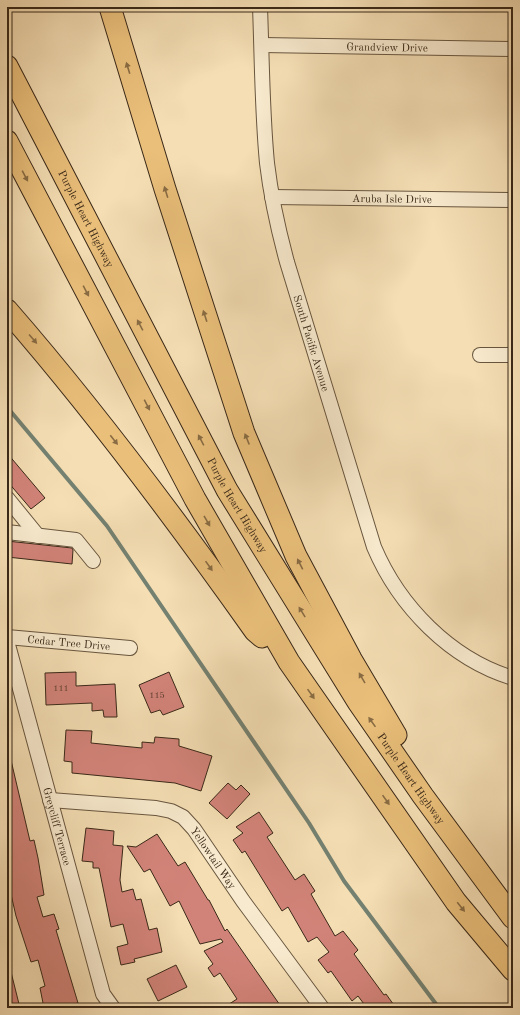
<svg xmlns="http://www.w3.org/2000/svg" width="520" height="1015" viewBox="0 0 520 1015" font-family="'Old Standard TT',serif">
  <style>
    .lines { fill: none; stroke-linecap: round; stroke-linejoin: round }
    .stream { stroke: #748171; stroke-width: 4 }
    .building { fill: #d28379; stroke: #392818 }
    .minor-casing { stroke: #68563f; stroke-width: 16 }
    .highway-casing { stroke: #392818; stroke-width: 23 }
    .minor { stroke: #f8eace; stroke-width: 14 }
    .highway { stroke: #eabf7a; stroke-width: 21 }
    .oneway { fill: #896c44 }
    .labels { text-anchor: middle; stroke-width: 3; stroke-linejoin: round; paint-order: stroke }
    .number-label { font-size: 9px; fill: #5f3f30 }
    .street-label { font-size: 11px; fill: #392818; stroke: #f8eace }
  </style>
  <rect width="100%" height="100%" fill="#f5deb4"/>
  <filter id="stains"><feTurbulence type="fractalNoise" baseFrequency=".005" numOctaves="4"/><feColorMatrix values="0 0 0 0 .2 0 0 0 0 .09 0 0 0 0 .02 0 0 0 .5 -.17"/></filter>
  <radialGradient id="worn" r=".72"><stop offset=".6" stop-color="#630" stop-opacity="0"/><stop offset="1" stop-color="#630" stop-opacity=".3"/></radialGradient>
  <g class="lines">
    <path class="stream" d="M 7,407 L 107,526 L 309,823 L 344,881 L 439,1008"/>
  </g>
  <path class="building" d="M 7,453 L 45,498 L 31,509 L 7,481 Z
    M 7,541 L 72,548 L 73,550 L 72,564 L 7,557 Z
    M 76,672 L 76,686 L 115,684 L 117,717 L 104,717 L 103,710 L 92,711 L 92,703 L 46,705 L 45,673 Z
    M 169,672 L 184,707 L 163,715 L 160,710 L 151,713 L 139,685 Z
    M 66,730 L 92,731 L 91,743 L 142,748 L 142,742 L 154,743 L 155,737 L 179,739 L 179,746 L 212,756 L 201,791 L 175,783 L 72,773 L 72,762 L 64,761 Z
    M 10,756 L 30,841 L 34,840 L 38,858 L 44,895 L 37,897 L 43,917 L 54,914 L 59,929 L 56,930 L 78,1003 L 58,1008 L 44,1008 L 40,988 L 45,986 L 38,960 L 31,962 L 16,916 L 7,877 L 7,757 Z
    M 228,783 L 236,790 L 241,785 L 250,794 L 227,819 L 209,803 Z
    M 259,812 L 273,833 L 267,837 L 295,880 L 304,874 L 315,891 L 311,894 L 335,936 L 343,931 L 358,950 L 354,954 L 384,995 L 386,994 L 396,1008 L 367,1008 L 358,996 L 352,1001 L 331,971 L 328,973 L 318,960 L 329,952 L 317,937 L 308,942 L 288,907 L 282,911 L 245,851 L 242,853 L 233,840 L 243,833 L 236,827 Z
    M 86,828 L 114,831 L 113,845 L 123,846 L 120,880 L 122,892 L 133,889 L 136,900 L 141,899 L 149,930 L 157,928 L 162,952 L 134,959 L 135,962 L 121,965 L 117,947 L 128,944 L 123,924 L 111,927 L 99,868 L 93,868 L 93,862 L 82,861 Z
    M 157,834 L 178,866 L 185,862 L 208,900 L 209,900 L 225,931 L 227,929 L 282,1008 L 223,1008 L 237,999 L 220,973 L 214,977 L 208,968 L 213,964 L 204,951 L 223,942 L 221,939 L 200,944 L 179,901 L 170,906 L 150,869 L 144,872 L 127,846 L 136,847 Z
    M 176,965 L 187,987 L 158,1001 L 147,979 Z
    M 11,972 L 20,1008 L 7,1008 L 7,973 Z"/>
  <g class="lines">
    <defs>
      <g id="minor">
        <path id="s1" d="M 260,7 C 262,59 262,111 267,163 C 271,197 278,229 287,262 L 374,547 C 399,606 450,659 513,678"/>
        <path id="s2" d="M 262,45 L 513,49"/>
        <path id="s3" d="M 272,197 L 513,200"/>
        <path d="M 480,355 L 513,355"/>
        <path d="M 7,498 L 38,536"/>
        <path d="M 7,532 L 76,540 L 93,561"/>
        <path id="s4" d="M 7,637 L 130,648"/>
        <path id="s5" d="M 7,641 L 103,994 L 113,1008"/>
        <path id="s6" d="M 50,800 L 156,808 L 171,811 L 183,817 L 194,829 L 243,901 L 322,1008"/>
      </g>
      <g id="highway">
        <path d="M 110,7 L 165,189 L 244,433 L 296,556 L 351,659 L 396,735"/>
        <path id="s7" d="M 7,66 L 227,490 L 358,702 L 423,796 L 513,918"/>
        <path d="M 7,141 L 195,499 L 289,662 L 456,902 L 513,970"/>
        <path d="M 7,310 C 96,412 177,521 255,631 L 262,637"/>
      </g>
    </defs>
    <use href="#minor" class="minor-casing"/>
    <use href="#highway" class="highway-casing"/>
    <use href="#minor" class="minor"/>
    <use href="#highway" class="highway"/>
  </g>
  <defs><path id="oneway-solid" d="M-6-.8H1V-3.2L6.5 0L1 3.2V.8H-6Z"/></defs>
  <g class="oneway">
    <use href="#oneway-solid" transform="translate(128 68) rotate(-107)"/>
    <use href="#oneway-solid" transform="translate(25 176) rotate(62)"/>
    <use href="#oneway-solid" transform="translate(166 192) rotate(-107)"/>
    <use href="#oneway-solid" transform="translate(86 291) rotate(62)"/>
    <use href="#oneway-solid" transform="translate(205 316) rotate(-108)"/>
    <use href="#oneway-solid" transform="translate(140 325) rotate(-118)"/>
    <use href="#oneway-solid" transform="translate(33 339) rotate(49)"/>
    <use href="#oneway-solid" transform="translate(147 405) rotate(63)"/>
    <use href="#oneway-solid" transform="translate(247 439) rotate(-112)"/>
    <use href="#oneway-solid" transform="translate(114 440) rotate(52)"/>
    <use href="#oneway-solid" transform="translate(201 440) rotate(-118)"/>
    <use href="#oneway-solid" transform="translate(207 521) rotate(60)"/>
    <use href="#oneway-solid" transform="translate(300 564) rotate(-117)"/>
    <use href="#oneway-solid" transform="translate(209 566) rotate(55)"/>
    <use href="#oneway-solid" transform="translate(302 612) rotate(-122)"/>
    <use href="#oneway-solid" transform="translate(362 678) rotate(-120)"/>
    <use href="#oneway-solid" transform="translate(311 694) rotate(55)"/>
    <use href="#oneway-solid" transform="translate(372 722) rotate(-125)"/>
    <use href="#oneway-solid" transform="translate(386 800) rotate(55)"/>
    <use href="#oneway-solid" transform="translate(461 907) rotate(51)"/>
  </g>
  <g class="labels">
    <g class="number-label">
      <text x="61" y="691">111</text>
      <text x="157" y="698">115</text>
    </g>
    <g class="street-label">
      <text dy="4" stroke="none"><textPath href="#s2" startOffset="125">Grandview Drive</textPath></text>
      <text dy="4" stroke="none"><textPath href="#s3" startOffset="120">Aruba Isle Drive</textPath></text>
      <text dy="4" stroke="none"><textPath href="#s7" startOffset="172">Purple Heart Highway</textPath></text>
      <text dy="4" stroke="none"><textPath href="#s1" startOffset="342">South Pacific Avenue</textPath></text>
      <text dy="4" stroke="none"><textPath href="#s7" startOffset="496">Purple Heart Highway</textPath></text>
      <text dy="4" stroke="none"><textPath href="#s4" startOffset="62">Cedar Tree Drive</textPath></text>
      <text dy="4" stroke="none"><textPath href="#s7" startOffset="820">Purple Heart Highway</textPath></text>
      <text dy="4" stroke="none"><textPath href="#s5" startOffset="192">Greycliff Terrace</textPath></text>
      <text dy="4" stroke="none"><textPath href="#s6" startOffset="186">Yellowtail Way</textPath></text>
    </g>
  </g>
  <rect width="520" height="1015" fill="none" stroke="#f5deb4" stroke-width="24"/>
  <rect x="8" y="8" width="504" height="999" fill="none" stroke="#392818" stroke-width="2"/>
  <rect x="12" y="12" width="496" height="991" fill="none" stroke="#392818"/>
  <rect width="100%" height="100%" filter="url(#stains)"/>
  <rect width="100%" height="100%" fill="url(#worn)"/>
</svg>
